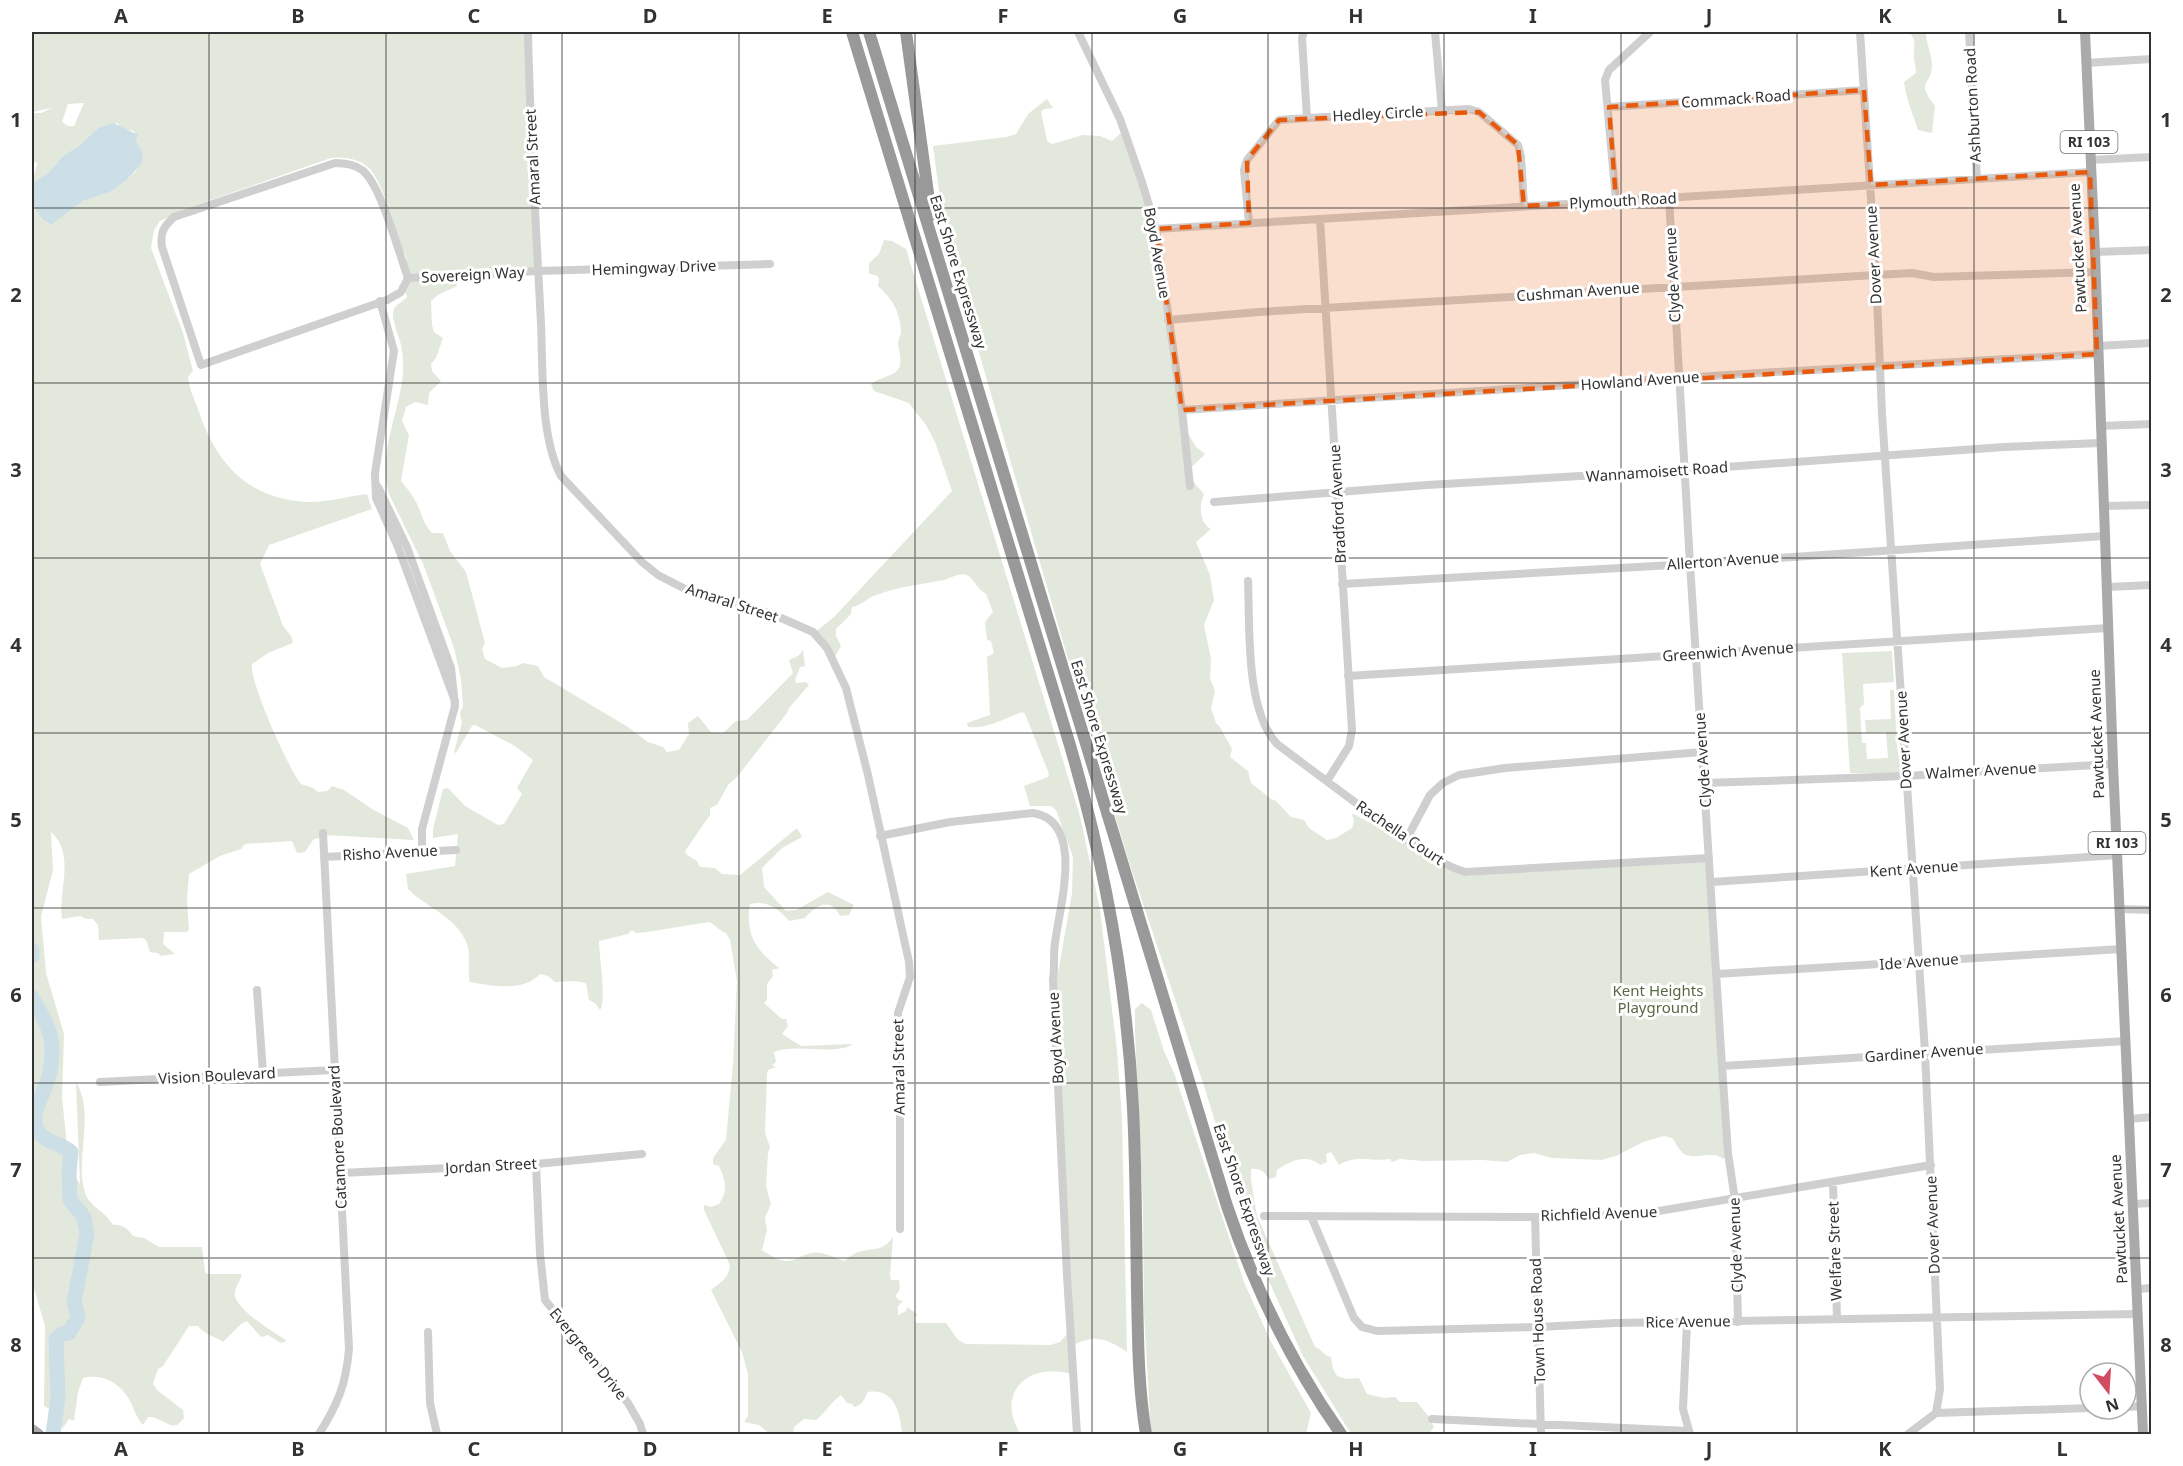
<svg xmlns="http://www.w3.org/2000/svg" width="2183" height="1466" viewBox="0 0 2183 1466" font-family="'Noto Sans',sans-serif">
  <style>
    .green { fill: #e3e8dc; fill-rule: evenodd }
    .water { fill: #ccdfe6 }
    .lines { fill: none; stroke-linecap: round; stroke-linejoin: round }
    .river { stroke: #ccdfe6; stroke-width: 15 }
    .minor { stroke: #cfcfcf; stroke-width: 8 }
    .major { stroke: #aaa; stroke-width: 10 }
    .highway { stroke: #999; stroke-width: 12 }
    .marked { fill: #e8590c; fill-opacity: 0.2; stroke: #e8590c; stroke-width: 4.5; stroke-dasharray: 12 8; stroke-linejoin: round }
    .grid { fill: none; stroke: #323232; stroke-width: 1.5; stroke-opacity: 0.55 }
    .labels { text-anchor: middle; stroke-width: 6; stroke-linejoin: round; paint-order: stroke }
    .shield { fill: #fff; stroke: #707070; stroke-width: 1.5 }
    .shield-label { font-size: 14px; font-weight: bold; fill: #323232 }
    .street-label { font-size: 15px; fill: #323232; stroke: #fff }
    .park-label { font-size: 15px; fill: #596944; stroke: #fff }
    .neatline { fill: none; stroke: #323232; stroke-width: 2 }
    .grid-label { font-size: 20px; text-anchor: middle; font-weight: bold; fill: #323232 }
  </style>
  <rect width="100%" height="100%" fill="#fff"/>
  <path class="green" d="M 32,32 L 528,32 L 539,272 L 456,278 L 457,286 L 438,295 L 431,301 L 432,325 L 434,332 L 443,338 L 436,358 L 431,364 L 432,371 L 441,381 L 429,393 L 428,405 L 415,402 L 406,407 L 402,421 L 409,435 L 401,481 C 406,487 412,494 416,502 C 423,515 421,520 432,533 L 443,533 L 450,551 L 466,572 L 485,643 L 482,649 L 485,659 L 502,668 L 517,666 L 523,663 L 538,666 L 544,677 L 628,727 L 648,742 L 663,747 L 667,752 L 679,750 L 689,734 L 688,723 L 698,716 L 711,732 L 723,733 L 736,721 L 747,720 L 793,673 L 789,660 L 798,656 L 803,650 L 805,666 L 800,667 L 795,680 L 796,683 L 806,682 L 809,685 L 789,708 L 787,713 L 737,777 L 728,785 L 717,805 L 710,808 L 710,815 L 685,851 L 687,855 L 697,861 L 700,867 L 715,868 L 722,874 L 740,875 L 797,828 L 802,837 L 782,848 L 762,868 L 764,887 L 786,911 L 796,910 L 828,892 L 854,905 L 849,915 L 840,916 C 830,896 816,906 805,918 L 789,921 C 778,908 767,900 750,904 C 745,935 756,950 779,968 L 772,970 L 773,976 L 767,984 L 767,1000 L 764,1003 L 782,1019 L 786,1019 L 788,1026 L 782,1034 L 801,1046 L 853,1044 C 836,1056 795,1043 774,1052 L 776,1062 L 772,1065 L 776,1067 L 768,1070 L 767,1074 L 765,1133 L 770,1147 L 768,1153 L 766,1186 L 771,1204 L 765,1218 L 767,1230 L 762,1250 C 797,1274 793,1251 821,1253 C 828,1254 837,1259 844,1261 C 849,1257 856,1252 862,1251 C 876,1248 883,1251 893,1237 L 890,1275 L 891,1280 L 899,1280 C 900,1287 901,1291 895,1296 L 899,1300 L 903,1301 L 898,1306 L 898,1315 L 906,1311 L 907,1307 L 917,1314 L 914,1319 L 916,1323 L 946,1323 L 958,1340 L 966,1344 L 1050,1345 L 1060,1342 L 1068,1333 L 1056,985 L 1072,893 L 1073,857 L 1056,810 L 1051,806 L 1030,806 L 1024,786 L 1048,777 L 1049,774 L 1025,714 L 1022,712 C 1003,719 988,729 968,727 L 967,723 L 990,715 L 987,657 L 994,653 L 991,641 L 987,640 L 985,622 L 993,612 L 986,594 C 977,589 973,578 967,575 C 960,572 951,578 944,580 C 922,584 898,587 876,595 C 867,598 863,605 852,607 L 851,614 L 836,629 L 836,636 L 841,646 L 835,657 L 814,633 L 834,617 L 952,491 L 935,442 L 926,425 L 911,406 L 909,403 L 874,391 L 871,384 C 879,377 894,377 899,368 C 902,361 899,351 898,344 C 898,339 901,336 901,331 C 900,312 892,298 878,286 L 879,278 L 876,275 L 869,274 L 869,263 L 879,254 L 884,240 L 892,241 L 906,249 L 1080,816 L 1100,910 L 1117,1050 L 1122,1118 L 1127,1352 C 1107,1339 1095,1333 1072,1346 L 1071,1374 C 1029,1362 995,1392 1020,1433 L 1016,1434 L 980,1433 L 902,1434 C 900,1413 895,1388 868,1392 C 864,1399 863,1405 854,1407 L 852,1404 L 847,1403 L 841,1395 C 831,1402 826,1412 816,1420 L 804,1419 L 794,1427 L 793,1434 L 770,1434 L 759,1425 L 744,1422 L 748,1416 L 748,1374 L 742,1352 L 711,1290 C 720,1283 729,1278 730,1265 L 704,1210 L 704,1205 L 711,1207 L 719,1204 C 728,1190 726,1181 719,1166 L 713,1164 L 713,1158 L 726,1140 L 733,1064 L 737,981 L 730,940 L 726,933 C 720,932 716,925 709,922 L 647,932 L 636,933 L 632,930 L 628,934 L 599,941 C 599,958 607,1000 600,1010 L 595,1003 L 589,1000 L 586,983 L 574,981 L 555,982 L 548,976 L 540,974 C 524,992 492,986 470,982 C 467,970 471,955 467,944 C 457,917 427,908 408,889 L 406,874 L 455,866 L 458,834 L 433,838 L 433,829 L 443,789 L 448,788 L 465,806 L 498,825 L 504,824 L 522,794 L 517,788 L 533,760 L 515,746 L 475,725 L 472,726 L 456,753 L 454,752 L 462,723 L 460,713 L 463,706 L 461,679 L 454,648 L 424,566 L 389,494 C 377,453 400,413 403,372 C 403,363 403,354 401,345 C 399,335 390,318 394,309 C 396,304 403,302 407,297 L 406,293 L 398,286 L 403,283 L 406,263 L 406,256 L 400,247 C 392,223 385,187 370,169 C 361,159 343,156 331,158 L 194,206 L 160,221 L 154,230 L 151,248 L 183,333 L 193,371 L 188,377 C 189,389 195,400 199,412 C 217,465 249,499 307,502 C 325,503 348,496 367,494 L 372,509 L 269,545 L 260,564 L 283,626 L 291,636 L 293,643 L 268,653 L 252,664 C 249,681 289,770 301,784 L 313,788 L 318,792 L 327,791 L 332,786 L 344,790 L 372,809 L 408,828 L 414,840 L 326,835 L 313,840 L 305,852 L 297,853 L 292,841 L 245,844 L 241,849 L 220,856 L 189,874 L 187,900 L 189,930 L 187,932 L 164,932 L 163,944 L 175,954 L 161,956 L 158,953 L 150,952 L 146,940 L 142,938 L 99,940 L 98,925 L 93,919 L 86,919 L 80,916 L 62,919 C 58,889 76,855 51,832 L 53,870 L 41,917 L 46,973 L 64,1034 L 62,1097 L 67,1146 L 72,1172 L 80,1184 L 76,1082 C 96,1115 74,1158 85,1193 C 90,1207 106,1212 113,1225 C 122,1224 128,1229 133,1236 L 144,1238 L 159,1247 L 202,1247 L 205,1272 L 207,1274 L 242,1274 C 241,1281 233,1289 235,1296 C 239,1312 274,1332 287,1341 L 281,1343 L 268,1335 L 261,1337 L 247,1321 L 241,1324 L 223,1342 C 215,1336 205,1335 198,1326 L 189,1326 L 163,1366 L 158,1369 L 153,1384 L 157,1390 L 183,1410 L 184,1418 C 182,1420 180,1423 177,1425 C 169,1428 159,1416 148,1417 L 143,1425 C 137,1418 135,1412 131,1403 C 122,1384 103,1373 83,1378 L 78,1392 L 74,1421 L 69,1419 L 62,1429 L 61,1415 L 44,1406 L 45,1326 L 32,1282 L 32,178 L 34,176 L 37,163 L 32,161 L 32,113 L 41,113 L 52,108 L 32,112 ZM 84,103 L 74,126 L 68,126 L 62,122 L 68,104 ZM 117,123 L 123,129 L 134,131 L 136,141 L 141,149 L 136,171 L 127,180 L 110,192 L 83,201 L 48,224 L 33,205 L 34,182 L 48,173 L 64,155 L 80,145 L 98,128 Z
    M 1909,32 L 1926,32 C 1926,43 1932,55 1932,66 C 1931,87 1915,80 1935,106 L 1932,133 L 1918,130 C 1913,114 1906,99 1904,82 L 1916,73 C 1916,67 1914,62 1914,57 C 1913,45 1918,43 1909,32 Z
    M 1047,99 L 1053,108 L 1044,109 L 1041,112 L 1047,141 L 1052,144 L 1083,135 L 1100,136 L 1112,141 L 1122,132 L 1157,226 L 1185,434 L 1189,435 L 1196,447 L 1205,454 L 1190,469 L 1191,479 L 1204,494 C 1199,505 1199,523 1211,529 L 1196,542 L 1210,575 L 1214,600 L 1204,625 L 1211,659 L 1210,678 L 1215,691 L 1211,708 L 1216,723 L 1220,727 L 1232,749 L 1230,757 L 1248,771 L 1251,783 L 1271,799 L 1276,801 L 1291,817 L 1304,820 L 1309,828 L 1327,840 L 1336,838 L 1352,828 L 1354,822 L 1352,814 L 1354,814 L 1370,823 L 1371,819 L 1466,876 L 1705,859 L 1729,1156 L 1723,1159 C 1711,1149 1697,1161 1684,1154 C 1680,1151 1675,1142 1672,1138 L 1664,1136 L 1643,1142 L 1616,1156 L 1601,1160 L 1552,1158 L 1534,1153 L 1520,1155 L 1507,1162 L 1483,1160 L 1423,1161 L 1400,1159 L 1392,1162 L 1390,1159 C 1372,1162 1356,1154 1339,1165 L 1331,1152 L 1326,1154 L 1327,1162 L 1320,1165 C 1307,1153 1289,1161 1277,1170 L 1276,1177 L 1269,1179 C 1264,1172 1261,1168 1251,1169 L 1251,1180 L 1257,1216 L 1315,1347 C 1322,1349 1324,1356 1331,1357 L 1333,1369 L 1337,1376 L 1346,1379 L 1359,1378 L 1367,1394 L 1384,1398 L 1395,1397 L 1400,1402 L 1417,1402 L 1429,1417 L 1434,1427 L 1429,1434 L 1351,1434 L 1303,1356 L 1268,1279 L 1239,1199 L 1205,1089 L 1129,862 L 1066,652 L 945,236 L 933,146 L 1006,137 L 1016,134 L 1028,114 Z
    M 1892,651 L 1894,682 L 1863,684 L 1864,704 L 1860,708 L 1862,743 L 1866,743 L 1867,759 L 1888,758 L 1886,732 L 1866,733 L 1865,720 L 1891,719 L 1890,690 L 1894,690 L 1897,747 L 1901,769 L 1899,773 L 1850,773 L 1842,653 Z
    M 1142,1003 L 1151,1010 L 1164,1051 L 1174,1073 L 1244,1282 L 1270,1340 L 1311,1413 L 1306,1434 L 1151,1434 L 1144,1313 L 1143,1210 L 1135,1031 L 1135,1009 Z"/>
  <path class="water" d="M 114,123 L 138,135 L 136,141 L 141,149 L 143,158 L 141,164 L 127,180 L 110,192 L 83,201 L 51,225 C 36,216 28,199 34,182 L 48,173 L 64,155 L 80,145 L 98,128 Z"/>
  <g class="lines">
    <path class="river" d="M 32,950 L 32,956
      M 32,997 C 40,1013 52,1029 52,1048 C 52,1057 51,1068 49,1076 C 45,1093 29,1113 37,1130 C 44,1143 61,1143 71,1152 L 69,1173 L 70,1200 L 84,1217 L 87,1234 L 74,1302 L 78,1317 L 69,1333 L 62,1334 L 56,1339 L 58,1398 L 53,1434"/>
    <path class="minor" d="M 528,32 C 530,129 536,227 541,324 C 543,369 540,437 561,476 L 642,562 L 658,575 L 689,591 L 772,614 L 813,632 L 827,648 L 846,688 L 868,775 L 909,962 L 910,977 L 898,1013 L 898,1026 L 900,1084 L 900,1229
      M 1078,32 L 1120,119 L 1142,182 L 1156,229 L 1182,410 L 1190,486
      M 1304,32 L 1302,38 L 1307,118
      M 1435,32 L 1442,111
      M 1860,32 L 1876,275 L 1882,414 L 1925,1052 L 1940,1389 L 1936,1413 L 1908,1434
      M 1969,32 L 1977,179
      M 2086,63 L 2152,59
      M 1609,107 L 1864,90
      M 2090,160 L 2152,157
      M 335,163 C 344,163 354,164 362,170 C 381,184 399,254 408,278 L 401,292 L 387,300 L 201,365 L 162,247 C 160,233 163,227 174,217 Z
      M 1669,198 L 1690,564 L 1722,1066 L 1728,1153 L 1735,1200 L 1738,1322
      M 1616,201 L 1605,80 L 1609,70 L 1650,32
      M 1320,219 L 1352,730 L 1349,746 L 1327,781
      M 1249,223 L 1244,170 L 1247,160 L 1279,120 L 1291,119 L 1469,109 L 1479,112 L 1518,145 L 1521,156 L 1524,206
      M 1156,229 L 2090,172
      M 2095,252 L 2152,250
      M 408,278 L 538,271 L 770,264
      M 380,301 L 394,351 L 375,473 L 376,498 L 398,547 L 455,701
      M 1168,320 L 1258,312 L 1876,275 L 1912,273 L 1934,277 L 2095,272
      M 2097,346 L 2152,343
      M 1182,410 L 1759,373 L 2097,354
      M 2100,426 L 2152,424
      M 378,487 L 407,547 L 451,668 L 455,706 L 422,829 L 422,851
      M 1214,502 L 1427,485 L 1684,470 L 2004,447 L 2100,443
      M 2103,506 L 2152,505
      M 1248,581 C 1250,627 1245,709 1277,744 C 1313,771 1349,798 1386,825 C 1411,843 1435,862 1465,872 L 1709,858
      M 1342,584 L 1690,564 L 2104,536
      M 2107,587 L 2152,585
      M 1348,676 L 2108,628
      M 1705,783 L 1906,776 L 2113,764
      M 880,836 L 950,822 L 1033,813 C 1086,821 1059,908 1055,943 C 1053,955 1055,968 1053,980 L 1067,1276 L 1077,1434
      M 1406,840 L 1430,795 L 1443,783 L 1459,775 L 1505,768 L 1702,752
      M 324,857 L 456,850
      M 1711,882 L 2117,855
      M 2120,909 L 2152,910
      M 1717,974 L 2121,949
      M 257,990 L 263,1073
      M 1722,1066 L 2126,1041
      M 100,1082 L 334,1070
      M 2129,1119 L 2152,1117
      M 536,1164 L 540,1254 L 545,1300 L 628,1403 L 640,1424 L 643,1434
      M 340,1173 L 536,1164 L 642,1154
      M 1833,1183 L 1837,1319
      M 2133,1204 L 2152,1203
      M 1264,1216 L 1535,1217 L 1635,1215 L 1931,1165
      M 1311,1216 L 1354,1318 L 1362,1327 L 1377,1331 L 1539,1327 L 1615,1323 L 2138,1314
      M 1535,1217 L 1541,1434
      M 2137,1289 L 2152,1288
      M 1687,1323 L 1683,1409 L 1690,1434
      M 428,1332 L 430,1403 L 437,1434
      M 2126,1407 L 2143,1406
      M 1936,1413 L 2090,1408
      M 1432,1419 L 1688,1431
      M 319,1434 C 338,1404 346,1384 349,1349 L 323,833"/>
    <path class="major" d="M 2085,32 L 2095,252 L 2113,764 L 2143,1434
      M 32,1429 L 39,1434"/>
    <path class="highway" d="M 852,32 L 1069,742 C 1104,861 1127,983 1133,1108 C 1136,1168 1136,1229 1137,1290 C 1138,1338 1138,1386 1146,1434
      M 869,32 L 1227,1206 C 1254,1287 1292,1364 1341,1434
      M 906,32 L 931,215"/>
  </g>
  <path class="marked" d="M 1864,90 L 1871,185 L 2090,172 L 2097,354 L 1182,410 L 1156,229 L 1249,223 L 1247,160 L 1279,120 L 1479,112 L 1518,145 L 1524,206 L 1616,201 L 1609,107 Z"/>
  <path class="grid" d="M 209,32 L 209,1434M 386,32 L 386,1434M 562,32 L 562,1434M 739,32 L 739,1434M 915,32 L 915,1434M 1092,32 L 1092,1434M 1268,32 L 1268,1434M 1444,32 L 1444,1434M 1621,32 L 1621,1434M 1797,32 L 1797,1434M 1974,32 L 1974,1434M 32,208 L 2152,208M 32,383 L 2152,383M 32,558 L 2152,558M 32,733 L 2152,733M 32,908 L 2152,908M 32,1083 L 2152,1083M 32,1258 L 2152,1258"/>
  <g class="labels">
    <g class="shield">
      <rect x="2060.5" y="131" width="57" height="22" rx="4.5"/>
      <rect x="2088.5" y="832" width="57" height="22" rx="4.5"/>
    </g>
    <g class="shield-label">
      <text x="2089" y="147">RI 103</text>
      <text x="2117" y="848">RI 103</text>
    </g>
    <g class="street-label">
      <text transform="translate(1736 99) rotate(-4)" y="5">Commack Road</text>
      <text transform="translate(1973 105) rotate(-93)" y="5">Ashburton Road</text>
      <text transform="translate(1378 114) rotate(-3)" y="5">Hedley Circle</text>
      <text transform="translate(533 157) rotate(-93)" y="5">Amaral Street</text>
      <text transform="translate(1623 201) rotate(-3)" y="5">Plymouth Road</text>
      <text transform="translate(2078 248) rotate(-93)" y="5">Pawtucket Avenue</text>
      <text transform="translate(1157 253) rotate(80)" y="5">Boyd Avenue</text>
      <text transform="translate(1874 255) rotate(-93)" y="5">Dover Avenue</text>
      <text transform="translate(654 268) rotate(-2)" y="5">Hemingway Drive</text>
      <text transform="translate(958 272) rotate(73)" y="5">East Shore Expressway</text>
      <text transform="translate(473 275) rotate(-3)" y="5">Sovereign Way</text>
      <text transform="translate(1673 275) rotate(-93)" y="5">Clyde Avenue</text>
      <text transform="translate(1578 292) rotate(-4)" y="5">Cushman Avenue</text>
      <text transform="translate(1640 381) rotate(-4)" y="5">Howland Avenue</text>
      <text transform="translate(1657 472) rotate(-4)" y="5">Wannamoisett Road</text>
      <text transform="translate(1338 504) rotate(-93)" y="5">Bradford Avenue</text>
      <text transform="translate(1723 561) rotate(-4)" y="5">Allerton Avenue</text>
      <text transform="translate(732 603) rotate(18)" y="5">Amaral Street</text>
      <text transform="translate(1728 652) rotate(-4)" y="5">Greenwich Avenue</text>
      <text transform="translate(2097 734) rotate(-92)" y="5">Pawtucket Avenue</text>
      <text transform="translate(1099 737) rotate(73)" y="5">East Shore Expressway</text>
      <text transform="translate(1904 740) rotate(-93)" y="5">Dover Avenue</text>
      <text transform="translate(1703 760) rotate(-94)" y="5">Clyde Avenue</text>
      <text transform="translate(1981 771) rotate(-3)" y="5">Walmer Avenue</text>
      <text transform="translate(1400 833) rotate(34)" y="5">Rachella Court</text>
      <text transform="translate(390 853) rotate(-3)" y="5">Risho Avenue</text>
      <text transform="translate(1914 869) rotate(-4)" y="5">Kent Avenue</text>
      <text transform="translate(1919 962) rotate(-4)" y="5">Ide Avenue</text>
      <text transform="translate(1056 1038) rotate(-93)" y="5">Boyd Avenue</text>
      <text transform="translate(1924 1053) rotate(-4)" y="5">Gardiner Avenue</text>
      <text transform="translate(899 1067) rotate(-91)" y="5">Amaral Street</text>
      <text transform="translate(217 1076) rotate(-3)" y="5">Vision Boulevard</text>
      <text transform="translate(338 1137) rotate(-93)" y="5">Catamore Boulevard</text>
      <text transform="translate(491 1166) rotate(-3)" y="5">Jordan Street</text>
      <text transform="translate(1244 1200) rotate(71)" y="5">East Shore Expressway</text>
      <text transform="translate(1599 1214) rotate(-2)" y="5">Richfield Avenue</text>
      <text transform="translate(2119 1219) rotate(-93)" y="5">Pawtucket Avenue</text>
      <text transform="translate(1933 1225) rotate(-92)" y="5">Dover Avenue</text>
      <text transform="translate(1736 1245) rotate(-92)" y="5">Clyde Avenue</text>
      <text transform="translate(1835 1251) rotate(-92)" y="5">Welfare Street</text>
      <text transform="translate(1538 1321) rotate(-92)" y="5">Town House Road</text>
      <text transform="translate(1688 1322) rotate(-1)" y="5">Rice Avenue</text>
      <text transform="translate(588 1354) rotate(51)" y="5">Evergreen Drive</text>
    </g>
    <g class="park-label">
      <text x="1658" y="996">Kent Heights<tspan x="1658" dy="17">Playground</tspan></text>
    </g>
  </g>
  <rect width="2183" height="1466" fill="none" stroke="#ffffff" stroke-width="66"/>
  <g transform="translate(2108 1391) rotate(163)"><circle r="28" fill="#ffffff" stroke="#adadad" stroke-width="1.5"/>
  <path d="M0-4.5L10 22L0 15L-10 22Z" fill="#d14c63"/>
  <text y="-9" font-size="16" font-weight="bold" text-anchor="middle" fill="#323232">N</text>
  </g>
  <rect x="33" y="33" width="2117" height="1400" class="neatline"/>
  <g class="grid-label">
    <text x="121" y="23">A</text>
    <text x="298" y="23">B</text>
    <text x="474" y="23">C</text>
    <text x="650" y="23">D</text>
    <text x="827" y="23">E</text>
    <text x="1003" y="23">F</text>
    <text x="1180" y="23">G</text>
    <text x="1356" y="23">H</text>
    <text x="1533" y="23">I</text>
    <text x="1709" y="23">J</text>
    <text x="1885" y="23">K</text>
    <text x="2062" y="23">L</text>
    <text x="16" y="127">1</text>
    <text x="2166" y="127">1</text>
    <text x="16" y="302">2</text>
    <text x="2166" y="302">2</text>
    <text x="16" y="477">3</text>
    <text x="2166" y="477">3</text>
    <text x="16" y="652">4</text>
    <text x="2166" y="652">4</text>
    <text x="16" y="827">5</text>
    <text x="2166" y="827">5</text>
    <text x="16" y="1002">6</text>
    <text x="2166" y="1002">6</text>
    <text x="16" y="1177">7</text>
    <text x="2166" y="1177">7</text>
    <text x="16" y="1352">8</text>
    <text x="2166" y="1352">8</text>
    <text x="121" y="1456">A</text>
    <text x="298" y="1456">B</text>
    <text x="474" y="1456">C</text>
    <text x="650" y="1456">D</text>
    <text x="827" y="1456">E</text>
    <text x="1003" y="1456">F</text>
    <text x="1180" y="1456">G</text>
    <text x="1356" y="1456">H</text>
    <text x="1533" y="1456">I</text>
    <text x="1709" y="1456">J</text>
    <text x="1885" y="1456">K</text>
    <text x="2062" y="1456">L</text>
  </g>
</svg>
